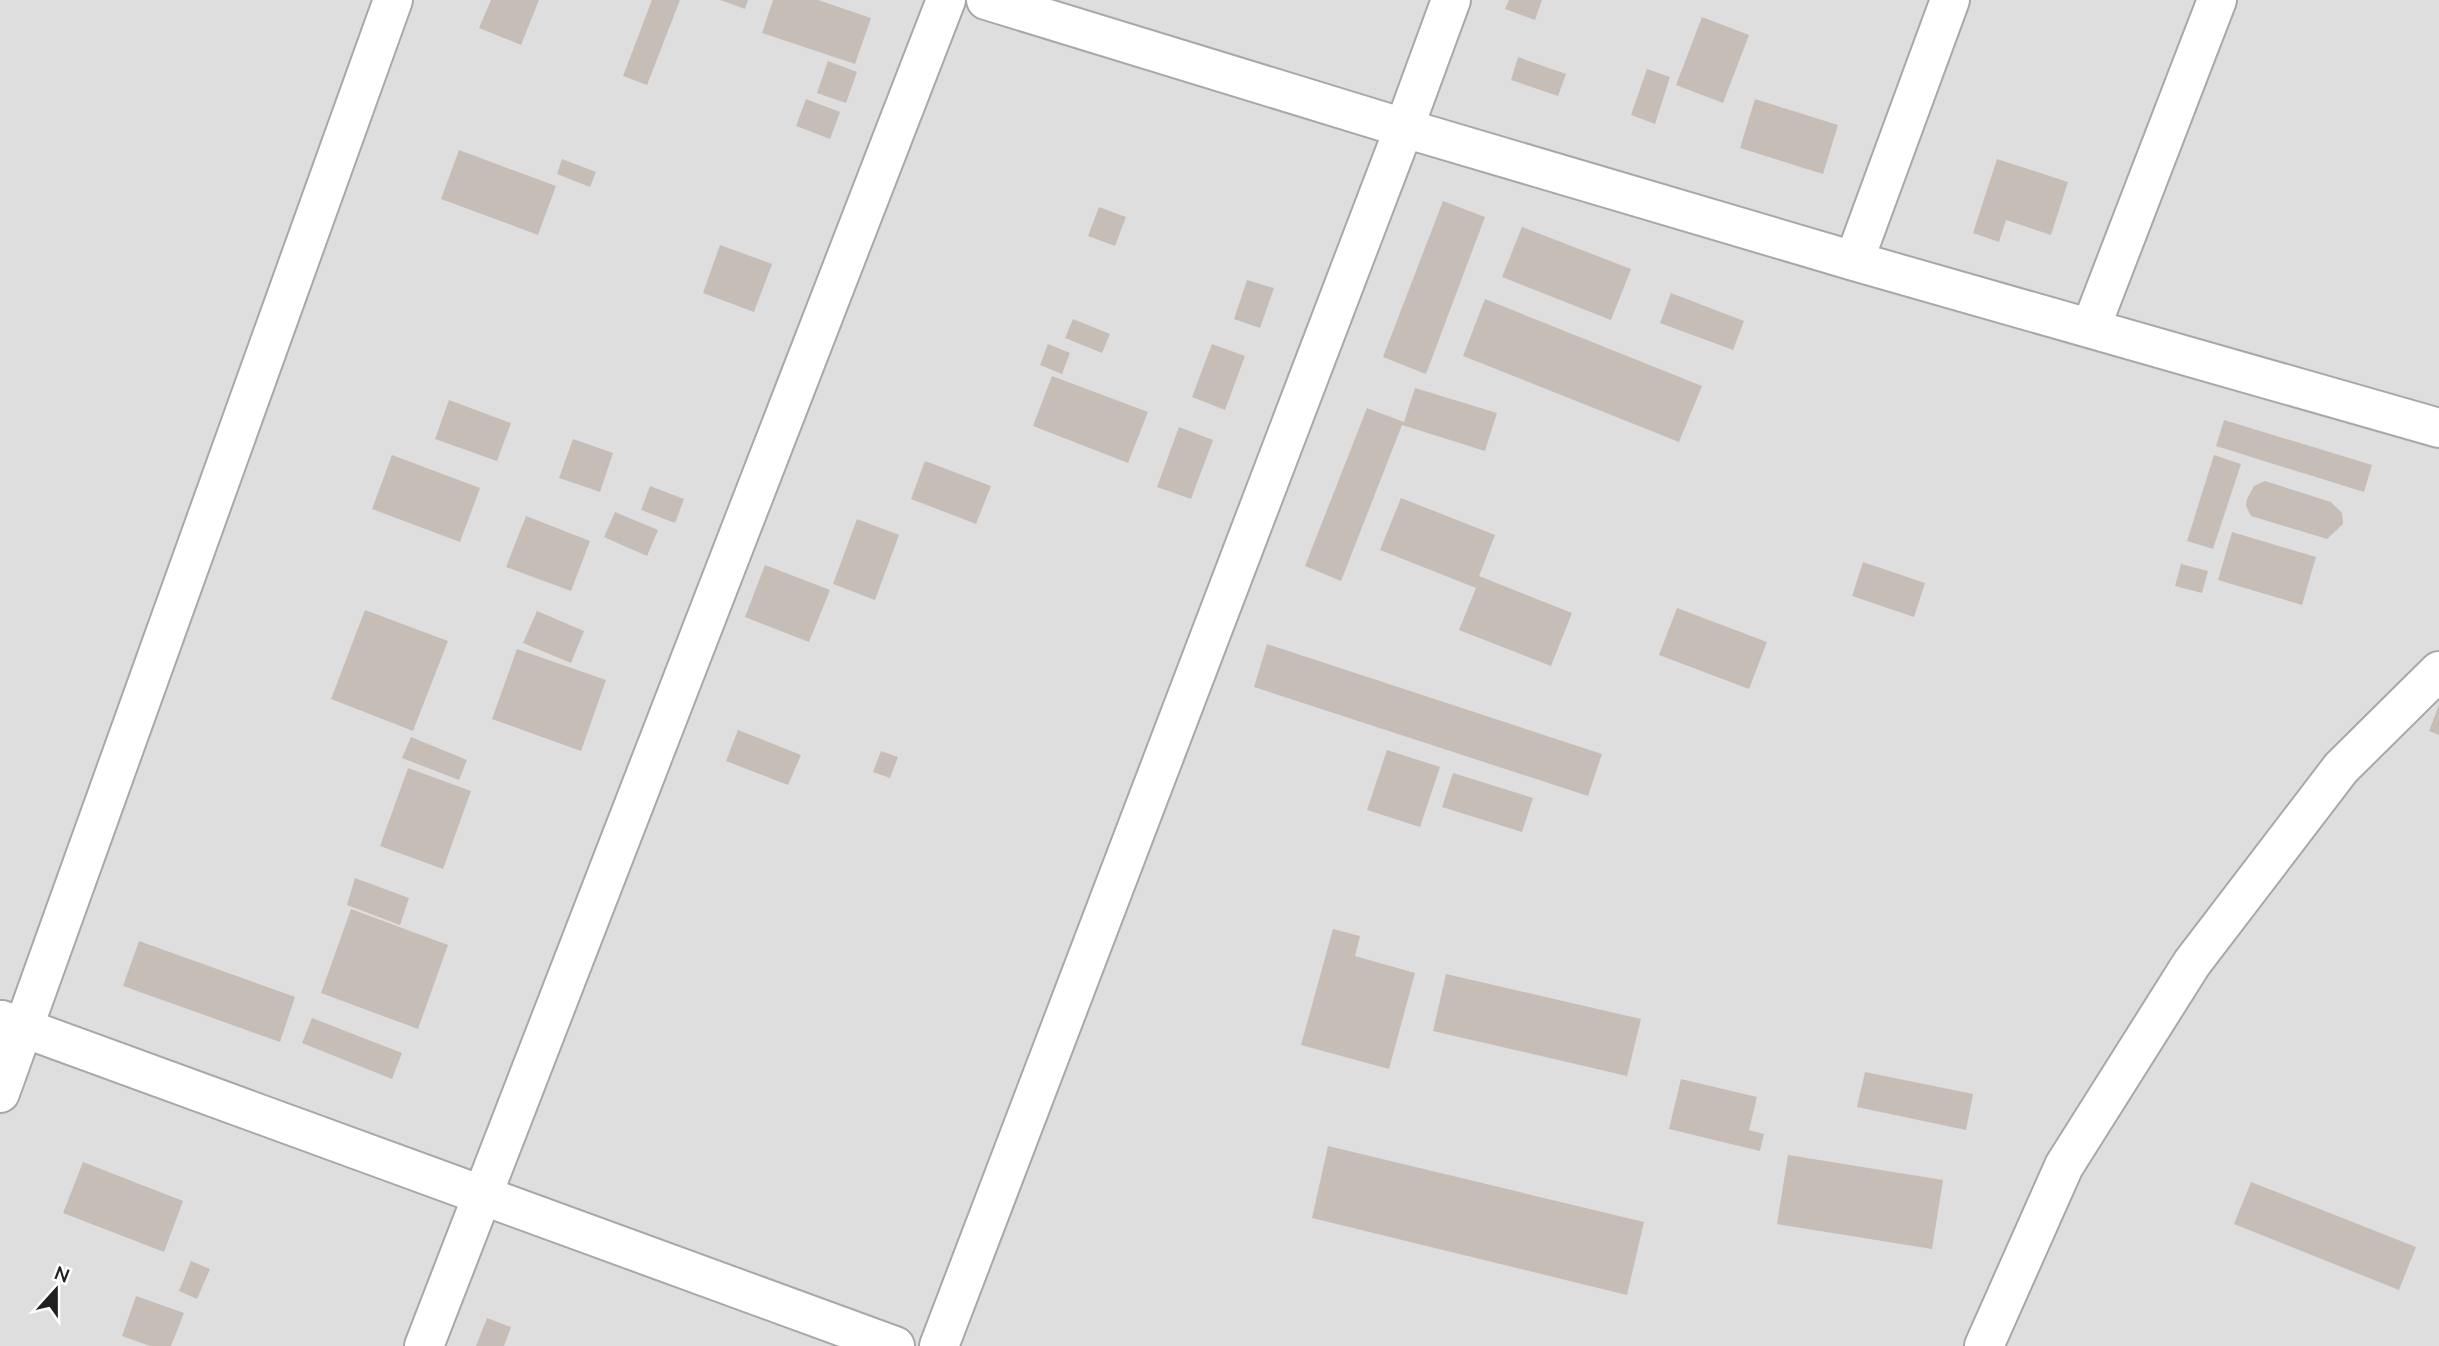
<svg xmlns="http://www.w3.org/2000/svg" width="2439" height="1346" viewBox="0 0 2439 1346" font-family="'Nunito Sans',sans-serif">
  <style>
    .residential { fill: #dfdede }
    .building { fill: #c6bdb7 }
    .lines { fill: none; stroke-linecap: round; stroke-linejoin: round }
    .minor-casing { stroke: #a8a8a8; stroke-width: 42 }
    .minor { stroke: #fff; stroke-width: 38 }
  </style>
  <rect width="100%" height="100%" fill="#f1eee8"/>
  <path class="residential" d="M 0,0 L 2439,0 L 2439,1346 L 0,1346 Z"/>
  <path class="building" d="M 491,0 L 539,0 L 521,45 L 479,28 Z
    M 652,0 L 680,0 L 647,85 L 623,76 Z
    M 720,0 L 748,0 L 745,9 Z
    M 773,0 L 818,0 L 871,18 L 855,64 L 762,33 Z
    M 1509,0 L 1542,0 L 1535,20 L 1505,9 Z
    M 1702,17 L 1749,35 L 1723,103 L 1676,85 Z
    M 1518,57 L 1566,74 L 1558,96 L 1511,80 Z
    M 828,61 L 857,72 L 846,103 L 817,93 Z
    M 1647,69 L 1670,77 L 1655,124 L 1631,115 Z
    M 806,99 L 840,112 L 830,139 L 796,126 Z
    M 1755,99 L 1838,125 L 1823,174 L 1740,148 Z
    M 459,150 L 556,186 L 538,235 L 441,199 Z
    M 562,159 L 596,172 L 590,187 L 557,174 Z
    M 1997,159 L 2068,182 L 2051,235 L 2006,220 L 1999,242 L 1973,233 Z
    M 1443,201 L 1485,217 L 1426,374 L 1383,357 Z
    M 1099,207 L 1126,217 L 1115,246 L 1088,236 Z
    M 1522,227 L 1631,269 L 1611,320 L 1502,277 Z
    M 720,245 L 772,264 L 754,312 L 703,293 Z
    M 1247,280 L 1274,288 L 1260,328 L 1234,319 Z
    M 1671,293 L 1744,321 L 1733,350 L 1660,323 Z
    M 1485,299 L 1702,386 L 1679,442 L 1463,356 Z
    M 1073,319 L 1110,334 L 1102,353 L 1065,338 Z
    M 1048,344 L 1070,353 L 1062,374 L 1040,365 Z
    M 1212,344 L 1245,356 L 1225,410 L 1192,397 Z
    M 1052,376 L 1148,412 L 1128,463 L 1033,426 Z
    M 1415,388 L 1497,413 L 1485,451 L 1402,425 L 1341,581 L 1305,566 L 1367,408 L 1404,422 Z
    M 449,400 L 511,423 L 497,461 L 435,439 Z
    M 2224,420 L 2372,465 L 2364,492 L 2216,446 Z
    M 1179,427 L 1213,440 L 1191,499 L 1157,487 Z
    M 573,439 L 613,453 L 600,492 L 559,478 Z
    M 392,455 L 480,488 L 460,542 L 372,509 Z
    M 2214,455 L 2241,464 L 2213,549 L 2187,541 Z
    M 925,461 L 991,486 L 976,524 L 911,499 Z
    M 2265,481 L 2331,502 L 2342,513 L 2343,524 L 2327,539 L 2251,516 L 2246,506 L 2247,499 L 2254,486 Z
    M 650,486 L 684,499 L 675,523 L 641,510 Z
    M 1401,498 L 1495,535 L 1479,576 L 1572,613 L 1551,666 L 1459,630 L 1476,588 L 1380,550 Z
    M 615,512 L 658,530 L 647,556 L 604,537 Z
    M 526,516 L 590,541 L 571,591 L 506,567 Z
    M 857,519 L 899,535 L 875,600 L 833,584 Z
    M 2232,532 L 2316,557 L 2302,605 L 2218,580 Z
    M 1863,562 L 1925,583 L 1914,617 L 1852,596 Z
    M 2181,564 L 2208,571 L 2202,593 L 2175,586 Z
    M 765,565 L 830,590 L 809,642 L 745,617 Z
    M 1677,608 L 1767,642 L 1749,689 L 1659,655 Z
    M 365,610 L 448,641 L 413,731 L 331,699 Z
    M 537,611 L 584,631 L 571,663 L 523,643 Z
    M 1267,644 L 1602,754 L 1588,796 L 1254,687 Z
    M 517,649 L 606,680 L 581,751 L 492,719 Z
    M 2439,705 L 2439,735 L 2429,731 Z
    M 738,730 L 801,755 L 788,785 L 726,761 Z
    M 411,737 L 467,760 L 459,780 L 402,758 Z
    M 1387,750 L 1440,767 L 1420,827 L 1367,810 Z
    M 881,751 L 898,757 L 890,778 L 873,772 Z
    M 408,768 L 471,791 L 443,869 L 380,846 Z
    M 1453,773 L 1533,798 L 1522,832 L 1442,807 Z
    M 355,878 L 409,898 L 400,925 L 347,905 Z
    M 351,909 L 448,945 L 418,1029 L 321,993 Z
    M 1333,929 L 1360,936 L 1355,956 L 1415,973 L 1389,1069 L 1301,1045 Z
    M 139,941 L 295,997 L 280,1042 L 123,986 Z
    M 1446,974 L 1641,1019 L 1627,1076 L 1433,1031 Z
    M 312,1018 L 402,1053 L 392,1079 L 302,1043 Z
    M 1865,1072 L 1973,1094 L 1966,1130 L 1857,1107 Z
    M 1681,1079 L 1757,1097 L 1749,1130 L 1764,1134 L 1760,1151 L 1669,1129 Z
    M 1328,1146 L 1644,1222 L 1627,1295 L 1312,1218 Z
    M 1788,1155 L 1943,1180 L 1932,1249 L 1777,1224 Z
    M 83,1162 L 183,1201 L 164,1252 L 63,1213 Z
    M 2251,1182 L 2416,1247 L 2399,1290 L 2234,1224 Z
    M 191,1261 L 210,1269 L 197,1299 L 179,1291 Z
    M 136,1296 L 184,1313 L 171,1346 L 150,1346 L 122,1336 Z
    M 487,1318 L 511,1327 L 504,1346 L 476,1346 Z"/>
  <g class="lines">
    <defs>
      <path id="minor" d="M 986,0 L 1404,128 L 1854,261 L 2439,428
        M 1854,261 L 1950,0
        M 2091,327 L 2217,0
        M 2,1020 L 895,1346
        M 0,1093 L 393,0
        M 424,1346 L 946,0
        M 939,1346 L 1404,128 L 1451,0
        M 1984,1346 L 2064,1166 L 2192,963 L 2341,768 L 2439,671"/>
    </defs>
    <use href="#minor" class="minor-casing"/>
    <use href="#minor" class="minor"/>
  </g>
  <g transform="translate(56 1290) rotate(21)" stroke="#ffffff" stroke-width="5" paint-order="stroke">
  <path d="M0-5L12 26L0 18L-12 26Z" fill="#212121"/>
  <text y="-10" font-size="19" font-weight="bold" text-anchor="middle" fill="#212121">N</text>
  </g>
</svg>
